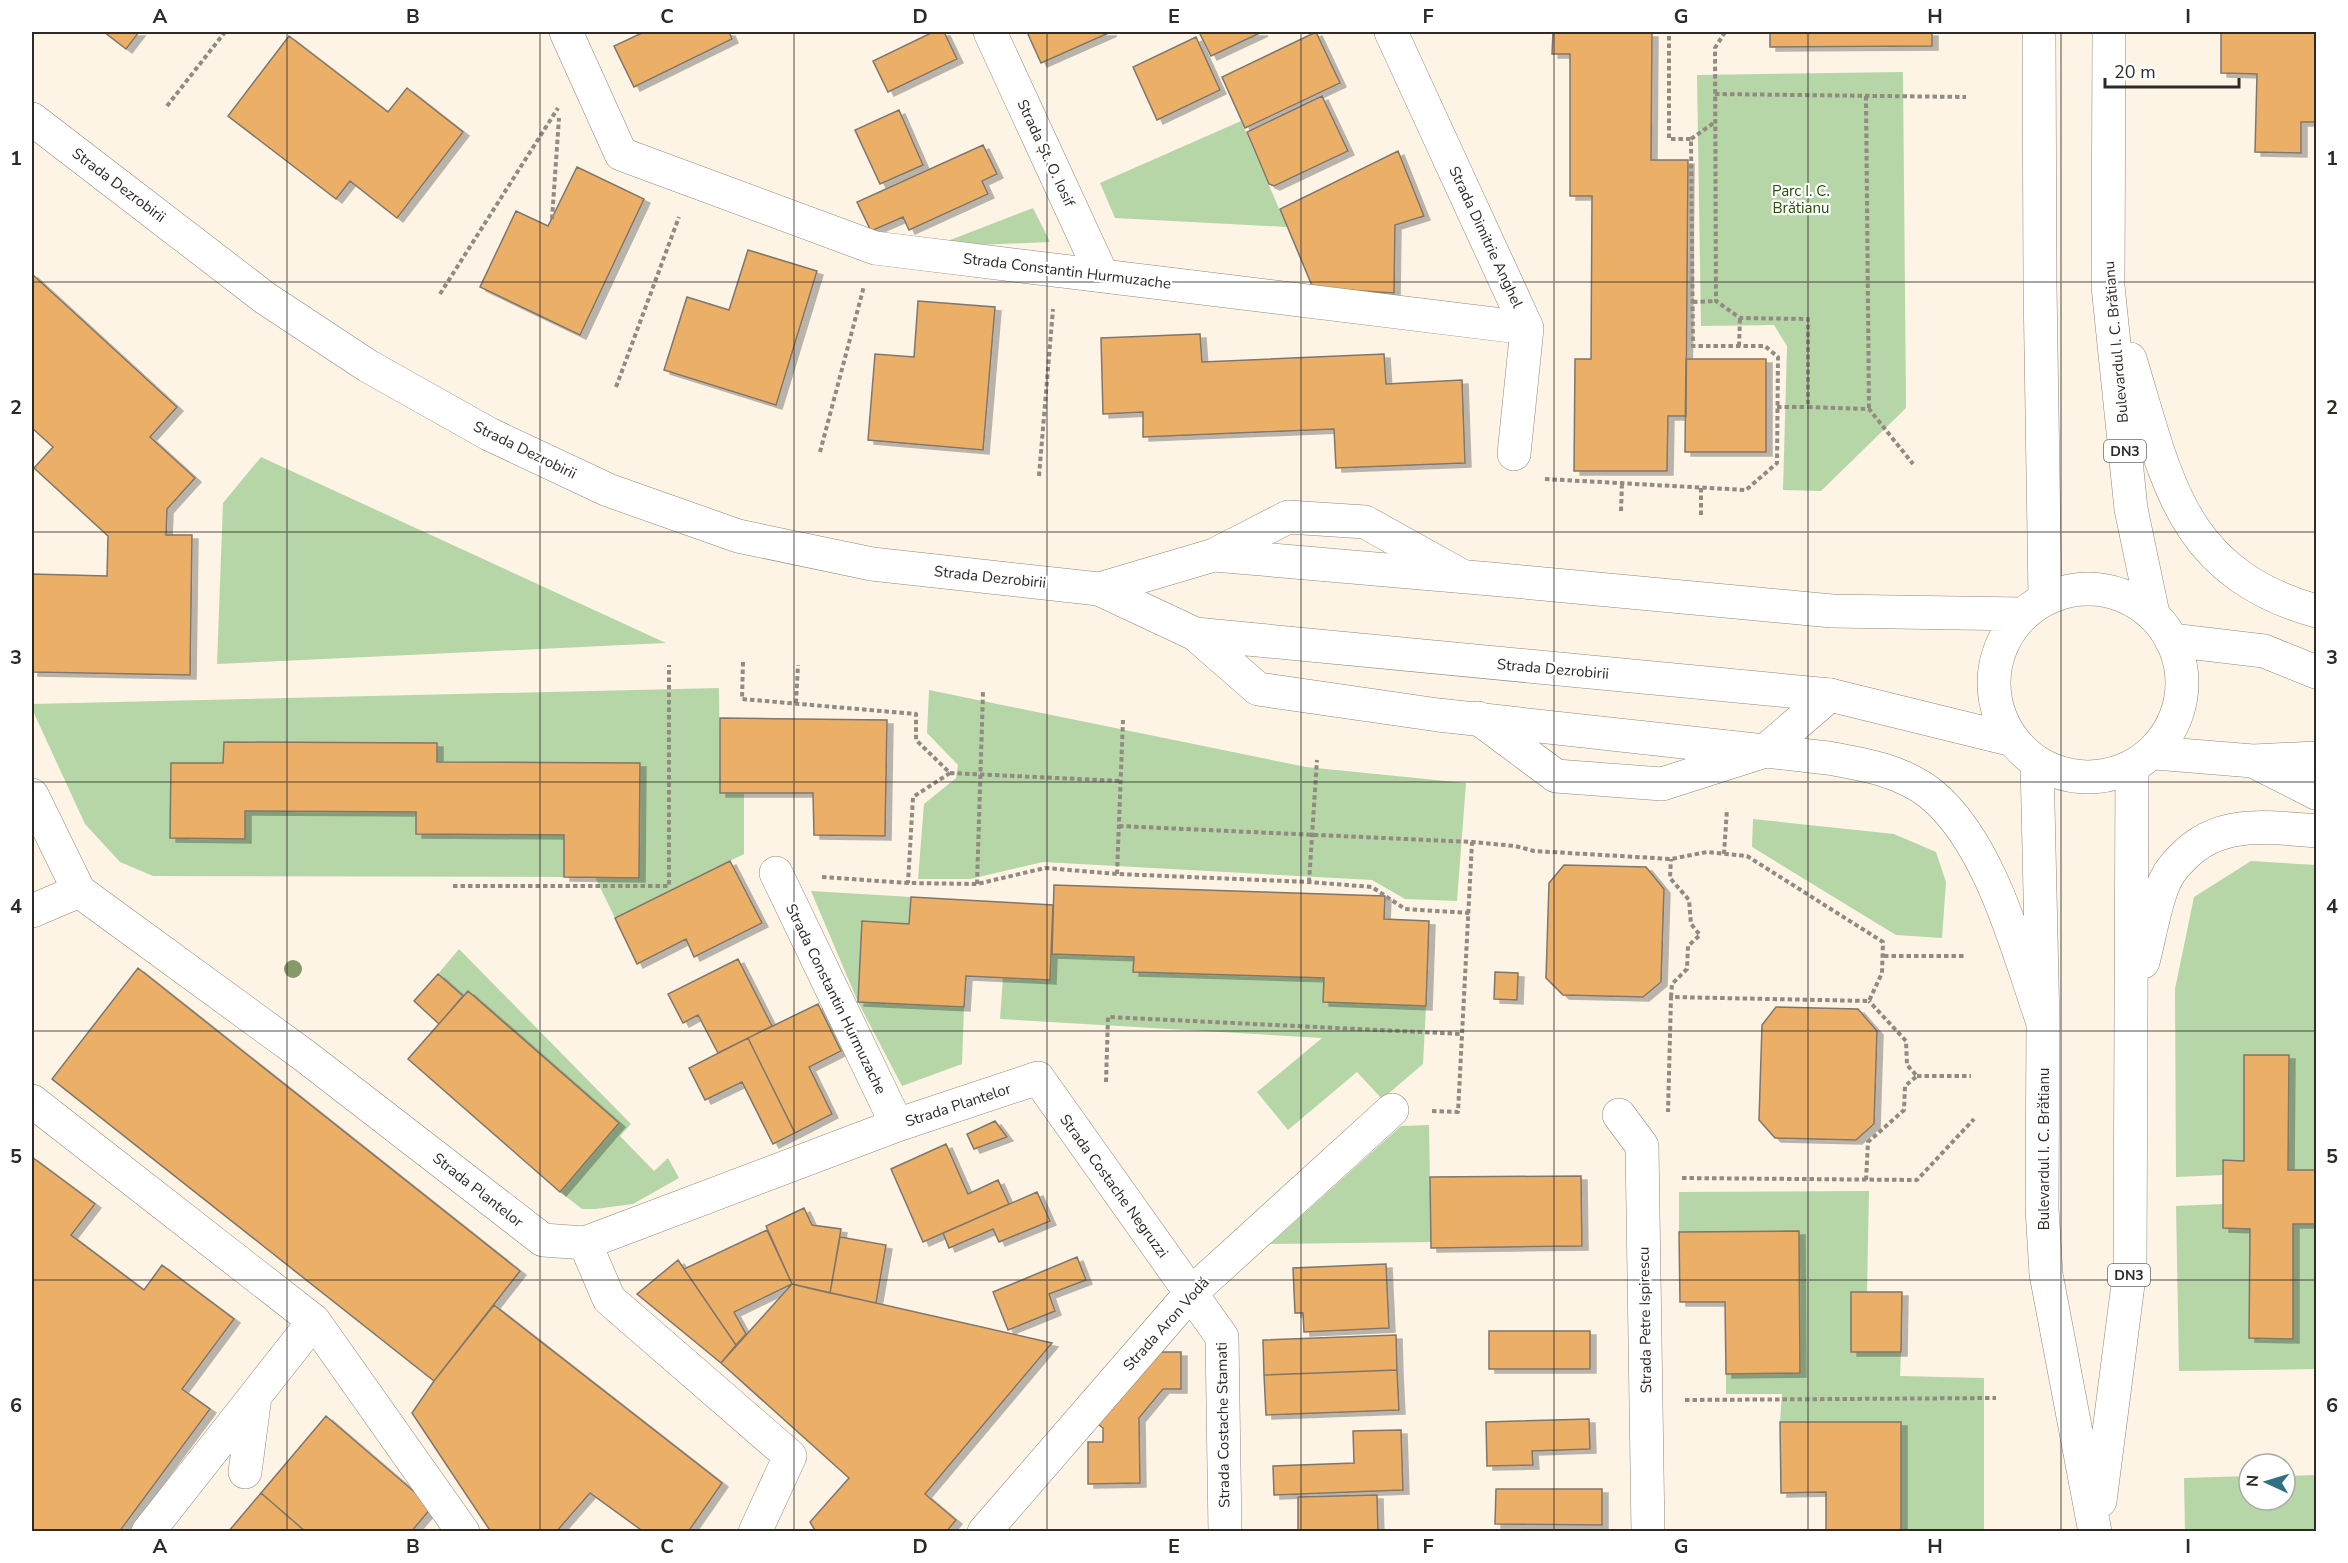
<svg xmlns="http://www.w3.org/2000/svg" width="2348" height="1563" viewBox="0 0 2348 1563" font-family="'Nunito Sans',sans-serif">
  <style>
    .green { fill: #b6d6a7 }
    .building { fill: #ebaf68; stroke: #80766b; stroke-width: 1.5; filter: url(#shadow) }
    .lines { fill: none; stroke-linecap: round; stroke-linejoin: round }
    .minor-casing { stroke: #8f877b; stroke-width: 34 }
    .major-casing { stroke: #8f877b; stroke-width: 34 }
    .path { stroke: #918b82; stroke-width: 4; stroke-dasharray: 4.5 3; stroke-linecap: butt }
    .minor { stroke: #fff; stroke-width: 33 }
    .major { stroke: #fff; stroke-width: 33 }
    .tree { fill: #869a68 }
    .grid { fill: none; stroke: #2e2a25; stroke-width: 1.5; stroke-opacity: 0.55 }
    .labels { text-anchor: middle; stroke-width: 4.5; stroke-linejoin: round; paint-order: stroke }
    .shield { fill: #fff; stroke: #6d6a66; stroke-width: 1.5 }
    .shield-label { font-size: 14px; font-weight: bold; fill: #2e2a25 }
    .street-label { font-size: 15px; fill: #2e2a25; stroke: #fff }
    .park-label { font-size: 15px; fill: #245101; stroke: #fff }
    .neatline { fill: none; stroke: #2e2a25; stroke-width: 2 }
    .grid-label { font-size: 20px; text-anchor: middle; font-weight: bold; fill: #2e2a25 }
  </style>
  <defs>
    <filter id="shadow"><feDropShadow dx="6" dy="4" stdDeviation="0" flood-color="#0004"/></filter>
  </defs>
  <rect width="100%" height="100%" fill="#fdf4e6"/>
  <path class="green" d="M 1903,72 L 1906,408 L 1821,491 L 1783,490 L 1787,346 L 1774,325 L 1701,326 L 1697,75 Z
    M 1241,121 L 1287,227 L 1115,218 L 1100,183 Z
    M 1033,208 L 1050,242 L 932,247 Z
    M 261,457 L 666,643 L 217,664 L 223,503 Z
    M 719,688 L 720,792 L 744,793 L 744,854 L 615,918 L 595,877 L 639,763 L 437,762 L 436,743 L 224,742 L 223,763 L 171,763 L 171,838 L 245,839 L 245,811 L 416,812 L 416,834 L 564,835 L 564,877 L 153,876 L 120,862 L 85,824 L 32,709 L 32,704 Z
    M 929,690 L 1306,767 L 1466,783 L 1457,901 L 1405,899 L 1372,880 L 1043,862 L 970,879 L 918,879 L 924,804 L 956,778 L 958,765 L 927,733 Z
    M 1753,819 L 1894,834 L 1936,852 L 1946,882 L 1942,938 L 1896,935 L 1752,847 Z
    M 2251,861 L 2316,865 L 2316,1170 L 2288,1170 L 2289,1055 L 2245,1055 L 2244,1161 L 2223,1160 L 2223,1175 L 2176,1177 L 2175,989 L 2194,897 Z
    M 811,891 L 911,897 L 909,924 L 862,921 L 858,1001 L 964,1007 L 962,1064 L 902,1086 L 858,1002 Z
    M 459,949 L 631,1124 L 620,1136 L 654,1171 L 668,1158 L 679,1178 L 633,1204 L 595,1209 L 582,1209 L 560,1192 L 619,1123 L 468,991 L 463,996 L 438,974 Z
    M 1052,954 L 1134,957 L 1134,972 L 1324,978 L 1323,1002 L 1426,1006 L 1423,1064 L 1382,1099 L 1357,1072 L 1288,1130 L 1257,1092 L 1322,1038 L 1000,1019 L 1003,978 L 1050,980 Z
    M 1429,1125 L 1431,1242 L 1270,1244 L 1401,1126 Z
    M 1869,1191 L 1867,1292 L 1851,1292 L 1851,1352 L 1901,1352 L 1900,1376 L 1984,1378 L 1984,1531 L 1901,1531 L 1900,1422 L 1780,1422 L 1782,1394 L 1726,1394 L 1726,1374 L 1800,1373 L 1799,1232 L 1679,1232 L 1679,1192 Z
    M 2223,1204 L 2223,1228 L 2250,1229 L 2249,1338 L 2292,1339 L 2293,1224 L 2316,1224 L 2316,1369 L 2179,1371 L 2176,1206 Z
    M 2316,1475 L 2316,1531 L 2185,1531 L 2184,1478 L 2249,1476 L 2249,1500 L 2285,1500 L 2285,1476 Z"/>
  <path class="building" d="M 104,32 L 139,32 L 126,49 Z
    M 644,32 L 729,32 L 732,39 L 634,87 L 614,46 Z
    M 933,32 L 944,32 L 957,59 L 888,92 L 873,61 Z
    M 1027,32 L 1111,32 L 1041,63 Z
    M 1199,32 L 1262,32 L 1211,56 Z
    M 1316,32 L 1340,83 L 1245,128 L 1222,77 Z
    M 1553,32 L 1652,33 L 1651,160 L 1688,160 L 1686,416 L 1668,416 L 1667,471 L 1574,471 L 1575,359 L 1591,359 L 1592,196 L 1570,196 L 1570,54 L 1552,54 Z
    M 1770,32 L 1932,32 L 1932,46 L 1770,47 Z
    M 2221,32 L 2316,32 L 2316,122 L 2301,122 L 2301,153 L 2255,152 L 2257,74 L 2221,73 Z
    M 289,36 L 388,112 L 407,88 L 463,132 L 397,218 L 350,181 L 336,199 L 228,116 Z
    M 1196,37 L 1220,90 L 1157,120 L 1133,67 Z
    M 1322,96 L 1348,151 L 1274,186 L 1269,184 L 1247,132 Z
    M 899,110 L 923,165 L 880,184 L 855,130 Z
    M 983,145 L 997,174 L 982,181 L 988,194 L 909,230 L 903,217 L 871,231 L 857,202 Z
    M 1398,151 L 1424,216 L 1395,225 L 1394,293 L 1313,288 L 1280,209 Z
    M 577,167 L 644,199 L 580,335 L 480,287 L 516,211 L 548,226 Z
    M 748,250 L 817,271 L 776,405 L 664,370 L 687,297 L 729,310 Z
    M 32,274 L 177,407 L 150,437 L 195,478 L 167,509 L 166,535 L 192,535 L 190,675 L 32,672 L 32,574 L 107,576 L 108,536 L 34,468 L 53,447 L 32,428 Z
    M 918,301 L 995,307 L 983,450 L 868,440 L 875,354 L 914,357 Z
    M 1200,334 L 1202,362 L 1384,354 L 1386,384 L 1462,380 L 1465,463 L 1336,468 L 1334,429 L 1143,437 L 1143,412 L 1103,414 L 1101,338 Z
    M 1686,359 L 1766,359 L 1766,452 L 1685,452 Z
    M 720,718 L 887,720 L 885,836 L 814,835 L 813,793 L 720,793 Z
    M 224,742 L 437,743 L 437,762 L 640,763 L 639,878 L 564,877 L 564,835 L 416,834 L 416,812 L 245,811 L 245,839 L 170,838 L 171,763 L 223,763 Z
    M 730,861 L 762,923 L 694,957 L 686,939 L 637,964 L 615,918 Z
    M 1564,865 L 1646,867 L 1664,889 L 1661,982 L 1643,997 L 1563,995 L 1546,978 L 1549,883 Z
    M 1054,885 L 1385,896 L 1384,919 L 1429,921 L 1426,1006 L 1323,1002 L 1324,978 L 1133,972 L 1134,957 L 1052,954 Z
    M 911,897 L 1053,905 L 1050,980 L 966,976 L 964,1007 L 858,1002 L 862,921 L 909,924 Z
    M 738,959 L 772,1026 L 718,1053 L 698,1015 L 683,1023 L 668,994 Z
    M 138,968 L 520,1271 L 434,1381 L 52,1079 Z
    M 1495,972 L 1518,973 L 1517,1000 L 1494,999 Z
    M 438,974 L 463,996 L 439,1024 L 414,1001 Z
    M 468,991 L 619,1123 L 560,1192 L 408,1059 Z
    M 818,1004 L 841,1051 L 809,1067 L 832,1114 L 795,1133 L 748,1038 Z
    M 1776,1007 L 1858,1009 L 1877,1031 L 1874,1124 L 1856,1140 L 1775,1138 L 1759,1120 L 1762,1025 Z
    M 748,1038 L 795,1133 L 773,1144 L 742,1082 L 705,1100 L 689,1068 Z
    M 2244,1055 L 2289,1055 L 2288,1170 L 2316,1170 L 2316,1224 L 2293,1224 L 2293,1339 L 2249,1338 L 2250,1229 L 2223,1228 L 2223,1160 L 2244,1161 Z
    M 995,1121 L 1007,1137 L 974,1149 L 967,1134 Z
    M 946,1144 L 968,1194 L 998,1180 L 1009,1204 L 923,1242 L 891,1169 Z
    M 32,1157 L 95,1204 L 71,1235 L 144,1290 L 162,1265 L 234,1319 L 182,1389 L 210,1409 L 119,1532 L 32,1532 Z
    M 1581,1176 L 1582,1246 L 1431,1248 L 1430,1177 Z
    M 1037,1192 L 1050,1221 L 999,1242 L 993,1229 L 949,1248 L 943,1233 Z
    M 804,1208 L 812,1225 L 841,1229 L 830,1293 L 792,1284 L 766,1226 Z
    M 767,1230 L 792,1284 L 734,1312 L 746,1334 L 736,1345 L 684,1269 Z
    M 1799,1231 L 1800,1373 L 1726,1374 L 1725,1302 L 1680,1302 L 1679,1232 Z
    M 840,1237 L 886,1245 L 876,1303 L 830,1293 Z
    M 1077,1257 L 1086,1280 L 1049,1294 L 1055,1311 L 1008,1330 L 993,1292 Z
    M 678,1260 L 736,1345 L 721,1363 L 637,1294 Z
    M 1386,1264 L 1389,1328 L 1304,1332 L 1303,1313 L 1295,1313 L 1293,1268 Z
    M 792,1284 L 1052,1343 L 925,1494 L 956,1520 L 946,1532 L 816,1532 L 810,1522 L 849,1478 L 721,1363 Z
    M 1851,1292 L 1902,1292 L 1901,1352 L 1851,1352 Z
    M 494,1305 L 722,1483 L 688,1532 L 644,1532 L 590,1493 L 556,1532 L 491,1532 L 412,1413 L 434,1381 Z
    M 1489,1331 L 1590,1331 L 1590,1369 L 1489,1369 Z
    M 1396,1335 L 1397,1370 L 1264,1375 L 1263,1340 Z
    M 1144,1352 L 1181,1352 L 1181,1389 L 1163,1389 L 1139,1418 L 1140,1483 L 1088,1484 L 1088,1442 L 1103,1442 L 1103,1428 L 1090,1418 Z
    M 1397,1370 L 1399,1410 L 1266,1415 L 1264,1375 Z
    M 326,1416 L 432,1507 L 411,1532 L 306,1532 L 261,1493 Z
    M 1589,1419 L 1590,1449 L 1532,1451 L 1533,1465 L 1487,1466 L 1486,1422 Z
    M 1780,1422 L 1901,1422 L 1901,1532 L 1826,1532 L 1826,1492 L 1781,1493 Z
    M 1401,1430 L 1403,1490 L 1274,1495 L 1273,1466 L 1354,1463 L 1353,1431 Z
    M 1496,1489 L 1602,1489 L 1602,1525 L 1495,1524 Z
    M 261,1493 L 306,1532 L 228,1532 Z
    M 1377,1495 L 1378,1532 L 1298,1532 L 1298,1497 Z"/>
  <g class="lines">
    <defs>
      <path id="minor" d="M 566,32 L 621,154 L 875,248 L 1527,328
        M 990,32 L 1102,275
        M 1391,32 L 1527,328 L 1514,454
        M 1214,555 L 1288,517 L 1365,522 L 1462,576
        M 1478,718 L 1556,776 L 1662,784 L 1765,751 L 1830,695
        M 32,795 L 79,891 L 305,1056 L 543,1240 L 585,1243 L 897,1125 L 1038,1078 L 1222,1337 L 1225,1532
        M 776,873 L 897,1125
        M 32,911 L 79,891
        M 32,1101 L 314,1321 L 463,1532
        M 1619,1115 L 1642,1146 L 1648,1532
        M 585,1243 L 609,1299 L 790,1456 L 755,1532
        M 245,1472 L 255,1396
        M 148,1532 L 314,1321
        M 984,1532 L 1191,1293 L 1392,1110"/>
      <path id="major" d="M 2039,32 L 2040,286 L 2045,598
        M 2109,32 L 2108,286 L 2131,509 L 2153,614
        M 32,119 L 265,298 L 368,366 L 489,434 L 608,490 L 738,536 L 872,564 L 1099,589 L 1195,634 L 1830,695 L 2013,740
        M 2130,359 C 2167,479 2179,572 2316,611
        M 1099,589 L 1214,555 L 1502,580 L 1832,611 L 2022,614
        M1994 683a94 94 0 1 1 188 0a94 94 0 1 1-188 0Z
        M 1195,634 L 1258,689 L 1438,715 L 1828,758 C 1863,764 1903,771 1931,794 C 1991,843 2018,952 2043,1023
        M 2171,640 L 2264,651 L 2316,672
        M 2155,753 L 2253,761 L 2316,758
        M 2037,762 L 2043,1023 L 2042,1208 L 2046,1274 L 2095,1532
        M 2255,762 L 2316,793
        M 2143,962 C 2149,939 2153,914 2161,891 C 2165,878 2173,866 2183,857 C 2219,819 2269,827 2316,831
        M 2100,1501 L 2130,1269 L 2132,766"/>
    </defs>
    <use href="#minor" class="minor-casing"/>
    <use href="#major" class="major-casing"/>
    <path class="path" d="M 1725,32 L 1715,48 L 1716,301 L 1740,318 L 1808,319 L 1808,407 L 1869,409 L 1913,464
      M 1715,94 L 1966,97
      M 1866,96 L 1869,409
      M 167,106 L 225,32
      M 1691,139 L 1715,122
      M 552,219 L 559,118
      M 440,294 L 558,108
      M 1693,302 L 1716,301
      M 1739,346 L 1740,318
      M 616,387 L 679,217
      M 1777,407 L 1808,407
      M 820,452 L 864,286
      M 1039,476 L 1053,309
      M 1545,479 L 1746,490 L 1777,463 L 1778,357 L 1765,346 L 1693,346 L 1691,139 L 1669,139 L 1669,32
      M 1621,511 L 1622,483
      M 1701,515 L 1701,487
      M 743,662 L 742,699 L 916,714 L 916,740 L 950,773 L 913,797 L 908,883
      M 796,703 L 798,665
      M 950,773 L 1121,781
      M 1119,826 L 1472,842 L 1515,846 L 1534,851 L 1671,859 L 1707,852 L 1747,856 L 1883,942 L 1882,973 L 1869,1001 L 1671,997 L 1668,1112
      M 1724,854 L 1727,809
      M 1117,874 L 1123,720
      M 822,877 L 908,883 L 977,884 L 1045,868 L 1117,874 L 1309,882 L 1372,887 L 1405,909 L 1469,913
      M 1309,882 L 1317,760
      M 977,884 L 983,692
      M 453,886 L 669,886 L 669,665
      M 1884,956 L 1966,956
      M 1671,997 L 1672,984 L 1687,969 L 1688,946 L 1700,935 L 1691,924 L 1689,900 L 1670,878 L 1671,859
      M 1917,1076 L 1971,1076
      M 1106,1082 L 1108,1017 L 1462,1034
      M 1432,1111 L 1458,1112 L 1472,842
      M 1682,1178 L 1917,1180 L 1974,1119
      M 1866,1180 L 1868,1142 L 1904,1110 L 1905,1086 L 1917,1076 L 1907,1065 L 1906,1041 L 1869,1001
      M 1685,1400 L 1996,1398"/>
    <use href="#minor" class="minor"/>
    <use href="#major" class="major"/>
  </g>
  <circle class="tree" cx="293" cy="969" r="9"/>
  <path class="grid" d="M 287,32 L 287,1532M 540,32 L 540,1532M 794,32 L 794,1532M 1047,32 L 1047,1532M 1301,32 L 1301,1532M 1554,32 L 1554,1532M 1808,32 L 1808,1532M 2061,32 L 2061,1532M 32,282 L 2316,282M 32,532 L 2316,532M 32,782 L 2316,782M 32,1031 L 2316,1031M 32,1280 L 2316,1280"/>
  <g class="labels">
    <g class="shield">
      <rect x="2104" y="440" width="42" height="22" rx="4.5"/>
      <rect x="2108" y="1264" width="42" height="22" rx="4.5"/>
    </g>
    <g class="shield-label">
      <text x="2125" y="456">DN3</text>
      <text x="2129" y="1280">DN3</text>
    </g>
    <g class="street-label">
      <text transform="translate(1046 153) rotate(65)" y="5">Strada Șt. O. Iosif</text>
      <text transform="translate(119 185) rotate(37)" y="5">Strada Dezrobirii</text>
      <text transform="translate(1486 237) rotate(65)" y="5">Strada Dimitrie Anghel</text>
      <text transform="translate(1067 271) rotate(7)" y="5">Strada Constantin Hurmuzache</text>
      <text transform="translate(2116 342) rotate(-95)" y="5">Bulevardul I. C. Brătianu</text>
      <text transform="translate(525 450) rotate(26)" y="5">Strada Dezrobirii</text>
      <text transform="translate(990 577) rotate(6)" y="5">Strada Dezrobirii</text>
      <text transform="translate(1553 669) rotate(5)" y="5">Strada Dezrobirii</text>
      <text transform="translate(836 999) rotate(64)" y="5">Strada Constantin Hurmuzache</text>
      <text transform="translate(958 1105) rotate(-18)" y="5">Strada Plantelor</text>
      <text transform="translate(2044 1149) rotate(-90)" y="5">Bulevardul I. C. Brătianu</text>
      <text transform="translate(1114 1186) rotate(54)" y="5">Strada Costache Negruzzi</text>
      <text transform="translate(478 1190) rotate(38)" y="5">Strada Plantelor</text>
      <text transform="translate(1645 1320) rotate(-91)" y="5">Strada Petre Ispirescu</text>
      <text transform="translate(1166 1324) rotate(-48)" y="5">Strada Aron Vodă</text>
      <text transform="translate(1223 1425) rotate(-91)" y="5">Strada Costache Stamati</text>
    </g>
    <g class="park-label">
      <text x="1801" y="196">Parc I. C.<tspan x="1801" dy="17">Brătianu</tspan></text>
    </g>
  </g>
  <rect width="2348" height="1563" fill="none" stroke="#ffffff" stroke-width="66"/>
  <g transform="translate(2267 1482) rotate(274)"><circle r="28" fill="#ffffff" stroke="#abaaa8" stroke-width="1.5"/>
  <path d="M0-4.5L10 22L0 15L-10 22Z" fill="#2f7083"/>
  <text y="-9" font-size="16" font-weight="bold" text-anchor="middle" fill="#2e2a25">N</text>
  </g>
  <path d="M2105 78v9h134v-9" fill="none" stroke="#2e2a25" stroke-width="3"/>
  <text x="2114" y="78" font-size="18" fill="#2e2a25" stroke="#ffffff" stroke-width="4.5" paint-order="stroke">20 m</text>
  <rect x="33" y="33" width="2282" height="1497" class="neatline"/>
  <g class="grid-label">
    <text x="160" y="23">A</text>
    <text x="413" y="23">B</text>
    <text x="667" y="23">C</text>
    <text x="920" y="23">D</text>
    <text x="1174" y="23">E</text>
    <text x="1428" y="23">F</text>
    <text x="1681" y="23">G</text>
    <text x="1935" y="23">H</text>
    <text x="2188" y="23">I</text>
    <text x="16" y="165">1</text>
    <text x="2332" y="165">1</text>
    <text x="16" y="414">2</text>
    <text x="2332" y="414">2</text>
    <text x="16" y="664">3</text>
    <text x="2332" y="664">3</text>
    <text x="16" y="913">4</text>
    <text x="2332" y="913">4</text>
    <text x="16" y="1163">5</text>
    <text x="2332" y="1163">5</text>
    <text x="16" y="1412">6</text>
    <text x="2332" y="1412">6</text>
    <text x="160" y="1553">A</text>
    <text x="413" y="1553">B</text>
    <text x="667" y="1553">C</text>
    <text x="920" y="1553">D</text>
    <text x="1174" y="1553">E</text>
    <text x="1428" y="1553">F</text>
    <text x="1681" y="1553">G</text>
    <text x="1935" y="1553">H</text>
    <text x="2188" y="1553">I</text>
  </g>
</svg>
